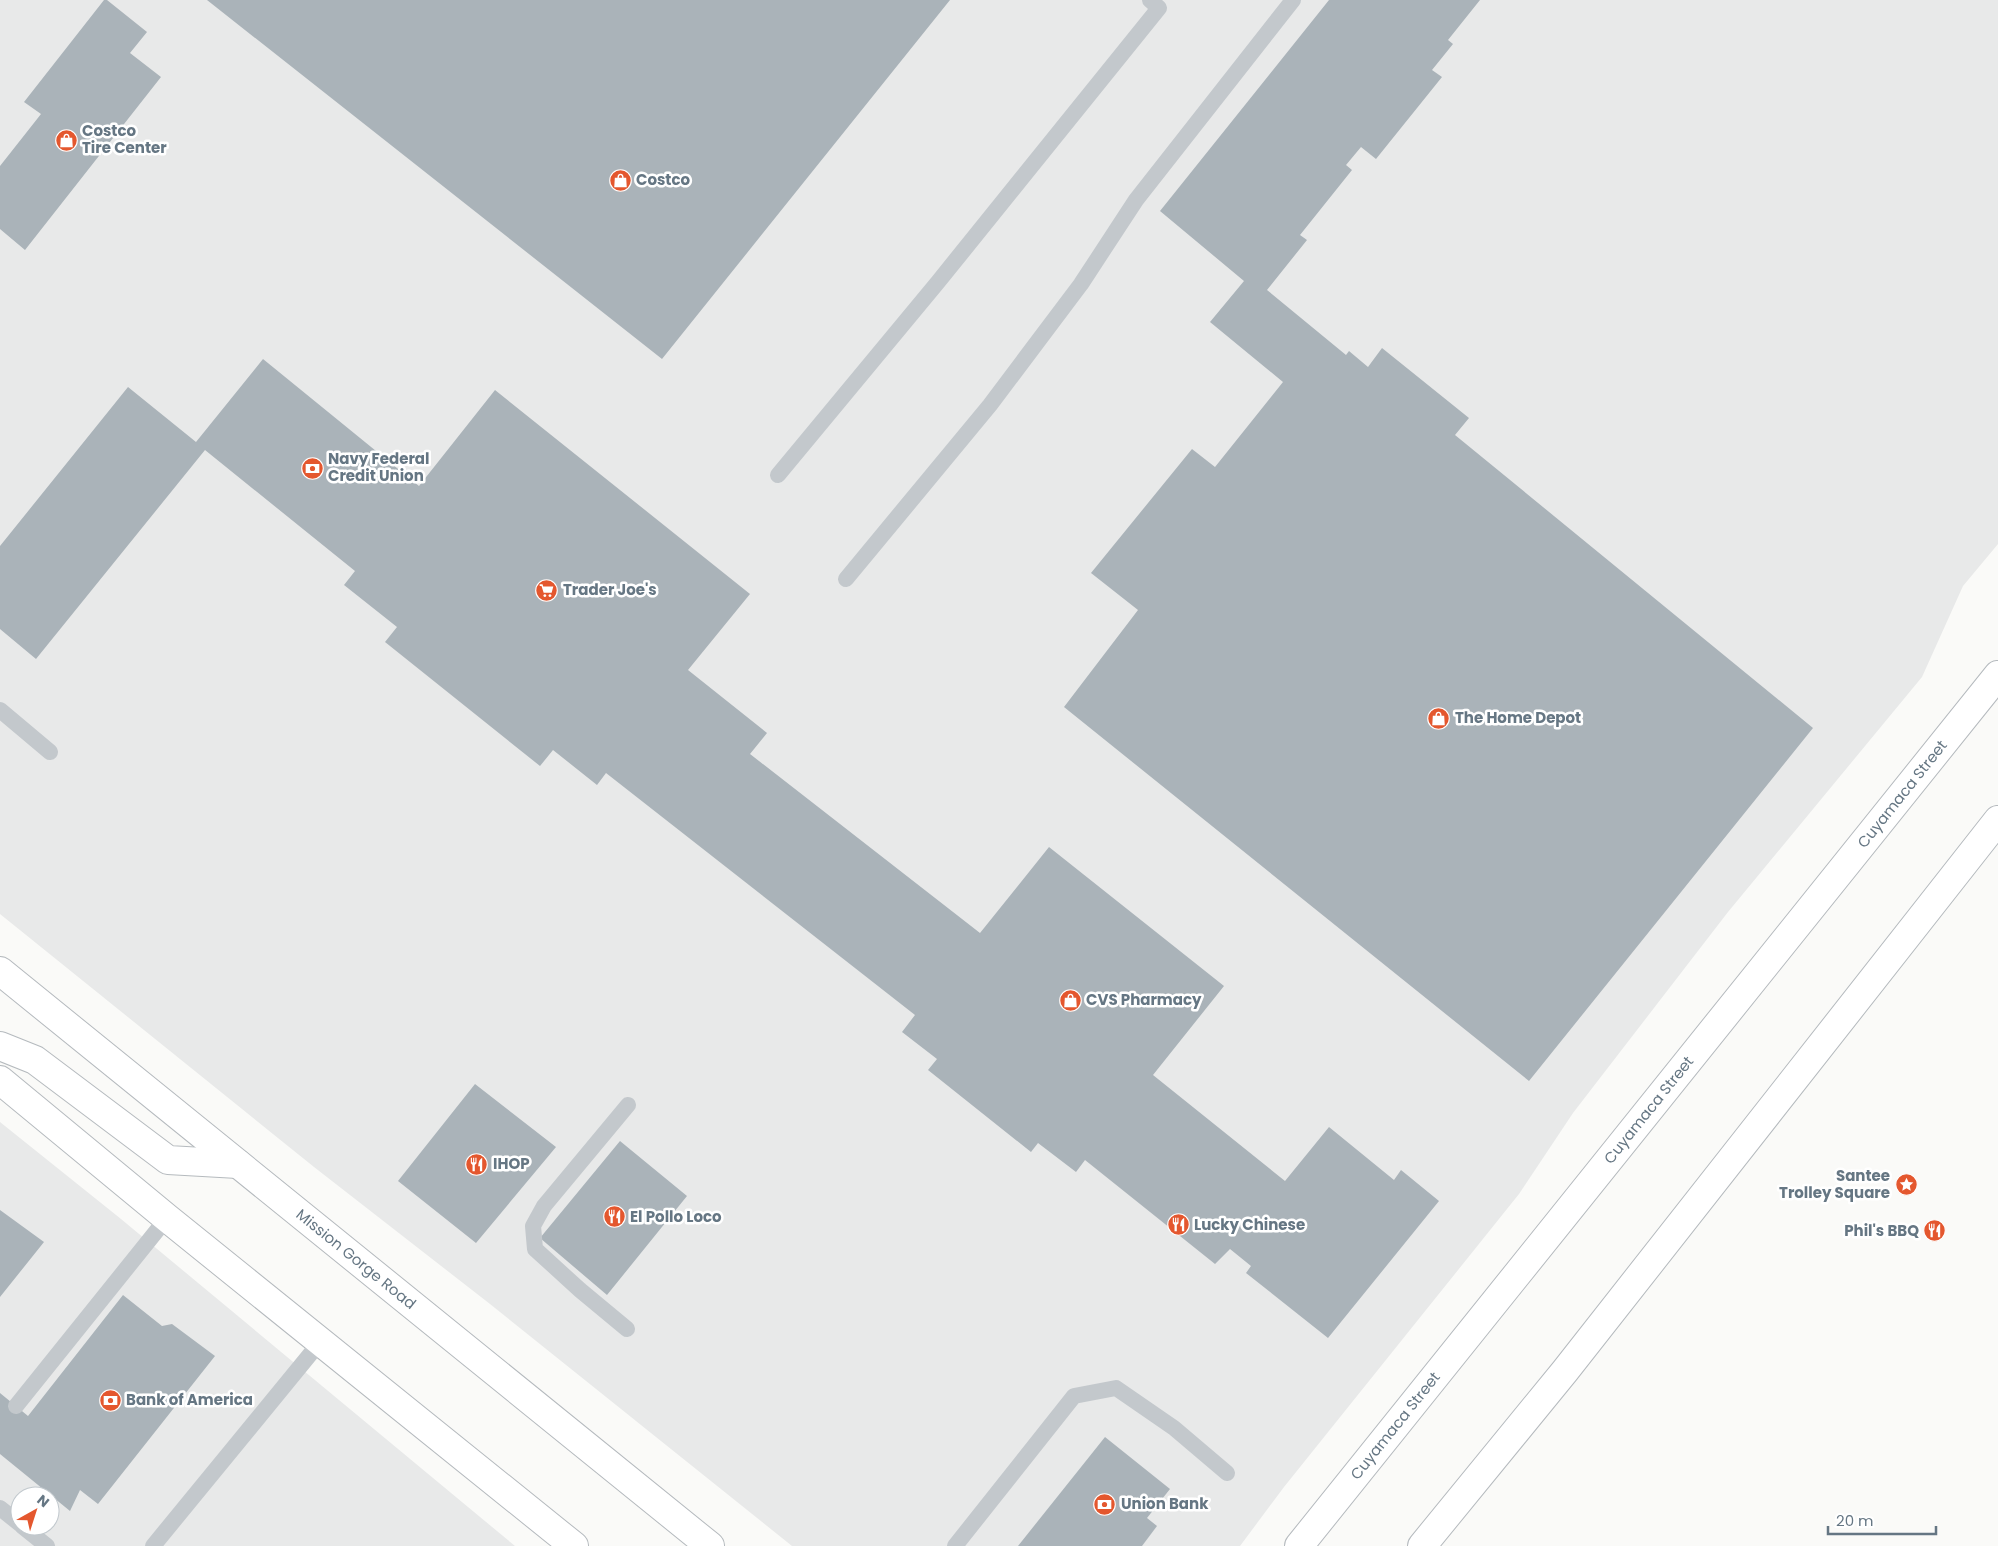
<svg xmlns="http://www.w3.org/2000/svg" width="1998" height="1546" viewBox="0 0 1998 1546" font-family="Poppins,sans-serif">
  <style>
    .built { fill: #e8e9e9; fill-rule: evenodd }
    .building { fill: #aab3b9 }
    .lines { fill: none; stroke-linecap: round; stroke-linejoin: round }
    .primary-casing { stroke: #b5babe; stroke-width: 30 }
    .lane { stroke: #c3c8cc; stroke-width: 16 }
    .primary { stroke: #fff; stroke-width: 28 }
    .labels { text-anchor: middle; stroke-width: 5; stroke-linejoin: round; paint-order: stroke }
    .poi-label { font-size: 15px; font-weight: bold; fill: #657683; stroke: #fff; text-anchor: start }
    .street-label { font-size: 15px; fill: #657683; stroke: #fff }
  </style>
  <rect width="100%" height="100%" fill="#fafaf8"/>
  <path class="built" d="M 0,0 L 1998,0 L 1998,544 L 1963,586 L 1922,677 L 1728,912 L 1573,1113 L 1519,1194 L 1284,1487 L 1240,1546 L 792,1546 L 490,1304 L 314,1167 L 0,914 Z
    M 0,1122 L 121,1219 L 515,1546 L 0,1546 ZM 20,1496 L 50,1496 L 50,1526 L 20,1526 Z"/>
  <path class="building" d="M 104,0 L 107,0 L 147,32 L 130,53 L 161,77 L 25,250 L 0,229 L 0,166 L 41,114 L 24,102 Z
    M 207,0 L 950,0 L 662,359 Z
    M 1329,0 L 1480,0 L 1448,40 L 1453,44 L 1432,70 L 1442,77 L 1376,159 L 1361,147 L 1346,165 L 1352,170 L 1300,235 L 1307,240 L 1267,290 L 1346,355 L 1349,351 L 1368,367 L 1382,348 L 1469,418 L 1455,435 L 1813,728 L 1529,1081 L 1064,707 L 1138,610 L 1091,573 L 1192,449 L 1215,467 L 1283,382 L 1210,322 L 1244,281 L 1160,211 Z
    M 263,359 L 419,486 L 495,390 L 750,594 L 688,670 L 767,733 L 750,754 L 980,933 L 1049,847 L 1224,986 L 1153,1075 L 1285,1181 L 1329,1127 L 1394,1180 L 1401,1170 L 1439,1201 L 1328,1338 L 1246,1273 L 1251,1266 L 1230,1249 L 1215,1264 L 1085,1160 L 1076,1172 L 1038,1143 L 1031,1152 L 928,1070 L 937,1059 L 902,1032 L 915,1015 L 606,773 L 597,785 L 553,750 L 540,766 L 385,642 L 397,627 L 344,585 L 355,571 L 205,450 L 36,659 L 0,629 L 0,546 L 128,387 L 196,442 Z
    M 475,1084 L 556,1147 L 476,1243 L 398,1181 Z
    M 620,1141 L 687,1196 L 607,1295 L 540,1238 Z
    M 0,1210 L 44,1242 L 0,1297 Z
    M 123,1295 L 162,1326 L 172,1324 L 215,1356 L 98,1504 L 80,1490 L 70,1511 L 0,1454 L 0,1393 L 28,1416 Z
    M 1105,1437 L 1170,1489 L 1147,1518 L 1157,1526 L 1142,1546 L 1018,1546 Z"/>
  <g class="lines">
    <defs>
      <g id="primary">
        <path id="s1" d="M 0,971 L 710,1546"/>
        <path d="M 0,1046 L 35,1060 L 168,1160 L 238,1164"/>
        <path d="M 0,1080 L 167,1218 L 574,1546"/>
        <path id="s2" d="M 1299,1546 L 1998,675"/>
        <path d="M 1422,1546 L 1565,1371 L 1998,820"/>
      </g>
    </defs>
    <use href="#primary" class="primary-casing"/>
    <path class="lane" d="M 778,475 L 938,282 L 1159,8 L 1150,0
      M 846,579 L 990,405 L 1081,284 L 1136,200 L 1293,0
      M 0,710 L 50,752
      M 627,1329 L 580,1290 L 535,1249 L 533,1226 L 544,1206 L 628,1105
      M 16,1406 L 167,1218
      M 0,1508 L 20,1524
      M 22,1526 L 47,1546
      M 153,1546 L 321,1341
      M 955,1546 L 1074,1396 L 1116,1388 L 1174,1428 L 1227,1473"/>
    <use href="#primary" class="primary"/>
  </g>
  <defs>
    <symbol id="shop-disc" viewBox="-11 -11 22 22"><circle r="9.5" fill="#e4572e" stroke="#fff"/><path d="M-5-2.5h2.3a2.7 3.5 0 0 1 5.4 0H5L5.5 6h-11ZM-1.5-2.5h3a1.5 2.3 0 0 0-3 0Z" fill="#fff"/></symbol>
    <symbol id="bank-disc" viewBox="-11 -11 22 22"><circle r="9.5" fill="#e4572e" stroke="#fff"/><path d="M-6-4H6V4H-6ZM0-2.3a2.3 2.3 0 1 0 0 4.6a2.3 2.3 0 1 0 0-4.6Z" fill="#fff"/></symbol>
    <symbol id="supermarket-disc" viewBox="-11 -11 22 22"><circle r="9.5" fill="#e4572e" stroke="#fff"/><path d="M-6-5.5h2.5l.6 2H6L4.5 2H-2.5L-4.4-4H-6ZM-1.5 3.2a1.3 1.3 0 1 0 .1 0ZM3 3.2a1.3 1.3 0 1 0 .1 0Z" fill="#fff"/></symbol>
    <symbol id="restaurant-disc" viewBox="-11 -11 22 22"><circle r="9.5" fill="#e4572e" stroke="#fff"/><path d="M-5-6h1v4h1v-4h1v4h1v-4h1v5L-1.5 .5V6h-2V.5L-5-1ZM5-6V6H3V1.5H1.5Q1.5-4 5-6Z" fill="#fff"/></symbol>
    <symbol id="sight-disc" viewBox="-11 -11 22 22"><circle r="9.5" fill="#e4572e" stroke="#fff"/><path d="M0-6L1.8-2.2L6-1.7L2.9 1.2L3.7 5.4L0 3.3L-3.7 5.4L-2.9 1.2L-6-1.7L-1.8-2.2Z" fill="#fff"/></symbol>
  </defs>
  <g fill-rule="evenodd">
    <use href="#shop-disc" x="54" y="128" width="25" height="25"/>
    <use href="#shop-disc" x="608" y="168" width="25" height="25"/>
    <use href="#bank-disc" x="300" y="456" width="25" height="25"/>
    <use href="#supermarket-disc" x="534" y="578" width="25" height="25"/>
    <use href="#shop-disc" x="1426" y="706" width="25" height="25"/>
    <use href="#shop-disc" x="1058" y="988" width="25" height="25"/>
    <use href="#restaurant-disc" x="464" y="1152" width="25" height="25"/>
    <use href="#sight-disc" x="1894" y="1172" width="25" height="25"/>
    <use href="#restaurant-disc" x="602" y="1204" width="25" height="25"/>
    <use href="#restaurant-disc" x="1166" y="1212" width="25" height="25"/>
    <use href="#restaurant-disc" x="1922" y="1218" width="25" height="25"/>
    <use href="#bank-disc" x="98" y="1388" width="25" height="25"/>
    <use href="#bank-disc" x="1092" y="1492" width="25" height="25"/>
  </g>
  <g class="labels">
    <g class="poi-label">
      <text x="82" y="136">Costco<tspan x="82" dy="17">Tire Center</tspan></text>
      <text x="636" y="185">Costco</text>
      <text x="328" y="464">Navy Federal<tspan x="328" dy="17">Credit Union</tspan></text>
      <text x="563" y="595">Trader Joe's</text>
      <text x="1455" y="723">The Home Depot</text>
      <text x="1086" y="1005">CVS Pharmacy</text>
      <text x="493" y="1169">IHOP</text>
      <text x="1890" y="1181" text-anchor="end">Santee<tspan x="1890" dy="17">Trolley Square</tspan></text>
      <text x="630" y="1222">El Pollo Loco</text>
      <text x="1194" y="1230">Lucky Chinese</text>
      <text x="1919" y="1236" text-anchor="end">Phil's BBQ</text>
      <text x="126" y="1405">Bank of America</text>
      <text x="1121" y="1509">Union Bank</text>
    </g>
    <g class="street-label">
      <text dy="5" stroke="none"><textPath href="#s2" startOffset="964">Cuyamaca Street</textPath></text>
      <text dy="5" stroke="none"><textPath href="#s2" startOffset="559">Cuyamaca Street</textPath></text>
      <text dy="5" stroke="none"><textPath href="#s1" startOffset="458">Mission Gorge Road</textPath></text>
      <text dy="5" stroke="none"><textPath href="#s2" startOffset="154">Cuyamaca Street</textPath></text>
    </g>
  </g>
  <g transform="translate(35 1511) rotate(39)"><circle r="24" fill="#ffffff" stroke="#c1c8cd"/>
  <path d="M0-4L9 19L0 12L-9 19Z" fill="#e4572e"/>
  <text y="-8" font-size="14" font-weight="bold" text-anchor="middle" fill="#657683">N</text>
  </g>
  <path d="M1828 1526v8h108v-8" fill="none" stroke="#657683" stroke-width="2.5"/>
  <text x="1836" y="1526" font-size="15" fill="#657683" stroke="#ffffff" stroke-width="4" paint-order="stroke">20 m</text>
</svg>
